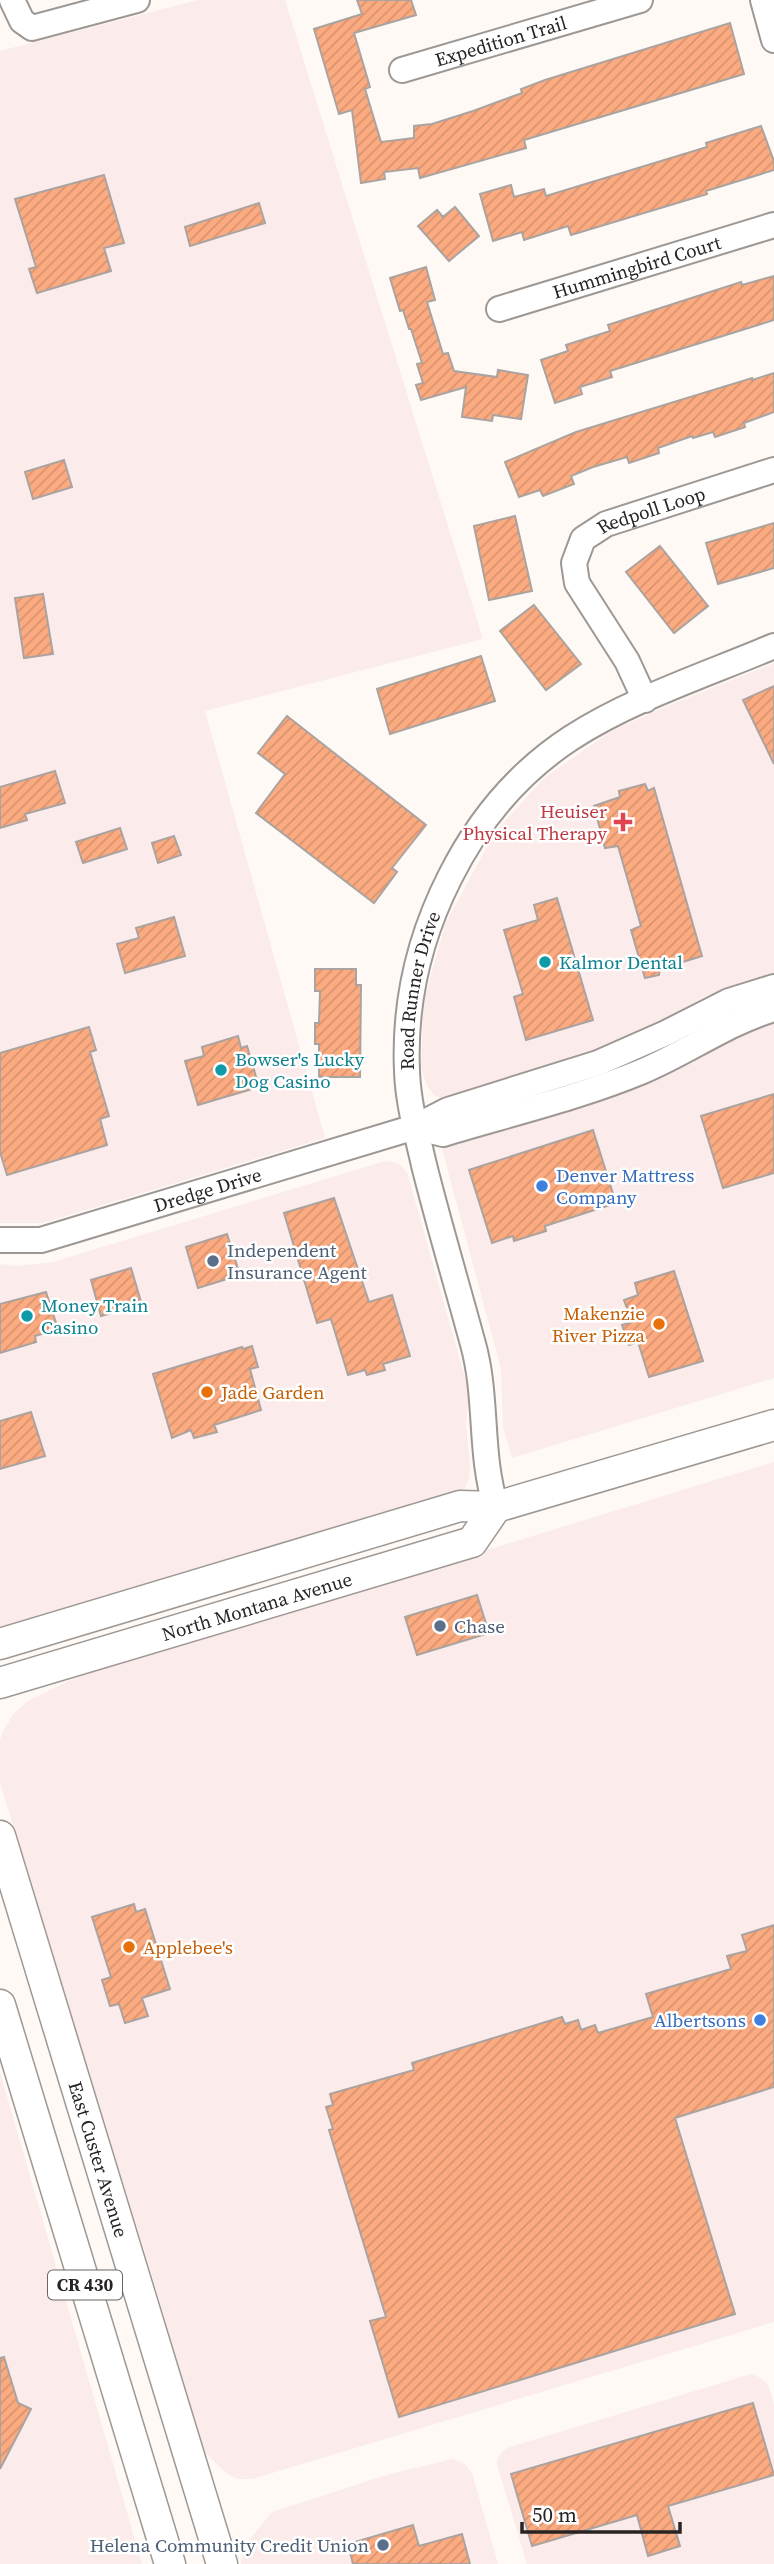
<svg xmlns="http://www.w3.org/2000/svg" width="774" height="2564" viewBox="0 0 774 2564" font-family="'Source Serif 4',serif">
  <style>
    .commercial { fill: #fcebeb }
    .building { fill: url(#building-hatch); stroke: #aaa39f; stroke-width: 2 }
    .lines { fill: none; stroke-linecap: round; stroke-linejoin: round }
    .minor-casing { stroke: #9e9894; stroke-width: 28 }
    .major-casing { stroke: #9e9894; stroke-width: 33 }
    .minor { stroke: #fff; stroke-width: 24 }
    .major { stroke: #fff; stroke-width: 30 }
    .health-dot { fill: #e0444e; stroke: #fff; stroke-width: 2.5 }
    .culture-dot { fill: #0f9aa8; stroke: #fff; stroke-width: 2.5 }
    .shop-dot { fill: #3f7fe0; stroke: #fff; stroke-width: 2.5 }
    .service-dot { fill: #5c6f8a; stroke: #fff; stroke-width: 2.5 }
    .food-dot { fill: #e8710a; stroke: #fff; stroke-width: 2.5 }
    .labels { text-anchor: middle; stroke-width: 5; stroke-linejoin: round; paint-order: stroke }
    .shield { fill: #fff; stroke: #686665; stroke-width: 2 }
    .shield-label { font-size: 18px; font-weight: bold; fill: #272423 }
    .street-label { font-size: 19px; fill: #272423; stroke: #fff }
    .health-label { font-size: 19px; fill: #be3a42; stroke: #fff; text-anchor: end }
    .culture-label { font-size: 19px; fill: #0d838f; stroke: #fff; text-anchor: start }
    .shop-label { font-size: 19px; fill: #366cbe; stroke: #fff; text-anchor: start }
    .service-label { font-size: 19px; fill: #4e5e75; stroke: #fff; text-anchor: start }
    .food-label { font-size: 19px; fill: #c56008; stroke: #fff; text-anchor: start }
  </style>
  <defs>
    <pattern id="building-hatch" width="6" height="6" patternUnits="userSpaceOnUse" patternTransform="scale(1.75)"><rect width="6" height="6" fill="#fcab81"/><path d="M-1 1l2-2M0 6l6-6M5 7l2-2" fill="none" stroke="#d8936f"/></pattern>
  </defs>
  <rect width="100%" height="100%" fill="#fef9f5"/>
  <path class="commercial" d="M 198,0 L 285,0 L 483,639 L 205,711 L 325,1138 L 43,1223 L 0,1223 L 0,51 Z
    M 774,663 L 774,974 L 703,997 L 628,1043 L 589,1058 L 453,1095 L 442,1098 L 435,1096 L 427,1086 L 421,1067 L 424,1000 L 446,922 L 495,832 L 544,778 L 610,732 L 662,708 Z
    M 774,1017 L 774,1378 L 512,1458 L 503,1427 L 501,1369 L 441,1145 Z
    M 385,1161 L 398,1163 L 407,1172 L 469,1392 L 466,1423 L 470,1466 L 469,1479 L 465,1488 L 456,1496 L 0,1632 L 0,1264 L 17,1266 L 53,1262 Z
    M 774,1462 L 774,2322 L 252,2479 L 237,2479 L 225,2472 L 204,2452 L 197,2431 L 161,2305 L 0,1783 L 0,1740 L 3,1731 L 14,1713 L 28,1701 L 83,1674 Z
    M 0,2072 L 142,2564 L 0,2564 Z
    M 751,2374 L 759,2377 L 768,2384 L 774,2405 L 774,2564 L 527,2564 L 498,2468 L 497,2460 L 502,2452 L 510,2447 Z
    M 453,2459 L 466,2465 L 472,2473 L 498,2564 L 241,2564 L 245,2545 L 272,2512 L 390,2474 Z"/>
  <path class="building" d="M 357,0 L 411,0 L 416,15 L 354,33 L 370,87 L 365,89 L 381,142 L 414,138 L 414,126 L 432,124 L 473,111 L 522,93 L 521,89 L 545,80 L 730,23 L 744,74 L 524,140 L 526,148 L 420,178 L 418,168 L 384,172 L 385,179 L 361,183 L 352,110 L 339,114 L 314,29 L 362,14 Z
    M 761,126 L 774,161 L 774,170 L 706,191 L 707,194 L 571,235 L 568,226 L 524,240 L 522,232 L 493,241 L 480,194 L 511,185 L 514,197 L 544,189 L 546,196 L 707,147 L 706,143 Z
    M 104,175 L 124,243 L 104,248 L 111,271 L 37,293 L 29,269 L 36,267 L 15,199 Z
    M 259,203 L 265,223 L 190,246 L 185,227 Z
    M 455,207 L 479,236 L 449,261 L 418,226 L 437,210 L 443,217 Z
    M 426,267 L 435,300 L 427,302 L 443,354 L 448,353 L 454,371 L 497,377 L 498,370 L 528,375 L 521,419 L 493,415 L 492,421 L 462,417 L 466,387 L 421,400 L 416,385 L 423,383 L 417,364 L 422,363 L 411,329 L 409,329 L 403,310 L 400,311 L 390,278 Z
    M 774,276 L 774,320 L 610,371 L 612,377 L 580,387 L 582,394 L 555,403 L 541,360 L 568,351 L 566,345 L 610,331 L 608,325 L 741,282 L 742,285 Z
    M 774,373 L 774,412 L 744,423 L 745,427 L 715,437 L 713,432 L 693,438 L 692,436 L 658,448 L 659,453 L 629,463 L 627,457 L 593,467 L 571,476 L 574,484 L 543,496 L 540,490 L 519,497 L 505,462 L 576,432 L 752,378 L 752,380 Z
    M 64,460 L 72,487 L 33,499 L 25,472 Z
    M 515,516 L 532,591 L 489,600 L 474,526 Z
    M 774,523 L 774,568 L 718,584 L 706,543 Z
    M 660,546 L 708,606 L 674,633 L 626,572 Z
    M 43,594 L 53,654 L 24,658 L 15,598 Z
    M 534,605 L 581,664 L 546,690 L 500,631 Z
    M 481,656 L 495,701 L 390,734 L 377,689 Z
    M 774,686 L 774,764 L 743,700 Z
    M 287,716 L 426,825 L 392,868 L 397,872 L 374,903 L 256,813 L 285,774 L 258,753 Z
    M 55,771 L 65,803 L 25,814 L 27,820 L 0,828 L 0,787 Z
    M 645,784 L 648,791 L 654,788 L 702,956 L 660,969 L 659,975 L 645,978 L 631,930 L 641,926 L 618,846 L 605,848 L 594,806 L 620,797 L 619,791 Z
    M 120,828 L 127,849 L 83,863 L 76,842 Z
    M 174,836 L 181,855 L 158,863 L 152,843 Z
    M 557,898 L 593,1020 L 526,1040 L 514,997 L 523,994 L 504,930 L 538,920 L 534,905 Z
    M 174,917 L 185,956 L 125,973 L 117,944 L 139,938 L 136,928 Z
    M 315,969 L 356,969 L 356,985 L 361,985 L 360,1077 L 319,1077 L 319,1044 L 315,1044 L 315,1023 L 319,1023 L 320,991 L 315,991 Z
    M 89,1027 L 96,1050 L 90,1052 L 109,1116 L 100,1119 L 107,1145 L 7,1175 L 0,1152 L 0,1053 Z
    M 238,1036 L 241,1048 L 247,1046 L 259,1087 L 198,1105 L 185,1061 L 204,1056 L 202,1047 Z
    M 774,1094 L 774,1173 L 723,1188 L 701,1116 Z
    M 593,1130 L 616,1203 L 545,1226 L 546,1231 L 514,1241 L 513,1236 L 492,1243 L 469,1170 Z
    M 334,1198 L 369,1302 L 392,1295 L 410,1356 L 383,1364 L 385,1370 L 367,1375 L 365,1370 L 348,1375 L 331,1319 L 317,1323 L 284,1213 Z
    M 227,1234 L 240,1275 L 198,1288 L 186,1247 Z
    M 131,1268 L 142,1305 L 101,1316 L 91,1280 Z
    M 674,1271 L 703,1361 L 649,1377 L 638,1342 L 629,1345 L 622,1325 L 632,1322 L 624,1300 L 638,1295 L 635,1283 Z
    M 46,1292 L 58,1329 L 35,1336 L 36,1342 L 0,1353 L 0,1304 Z
    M 252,1346 L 258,1367 L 250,1369 L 261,1410 L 214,1425 L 217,1432 L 194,1438 L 191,1430 L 172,1438 L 153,1374 L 242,1347 L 243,1349 Z
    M 31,1412 L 45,1456 L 0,1469 L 0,1421 Z
    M 477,1595 L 489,1633 L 417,1655 L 405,1617 Z
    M 134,1904 L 136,1912 L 145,1909 L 170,1989 L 142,1998 L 148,2016 L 125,2023 L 119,2004 L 110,2006 L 102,1980 L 111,1977 L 92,1917 Z
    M 774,1925 L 774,2087 L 675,2118 L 735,2314 L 399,2417 L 370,2321 L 386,2317 L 329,2130 L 333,2129 L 326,2107 L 333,2105 L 330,2094 L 414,2070 L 412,2063 L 562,2017 L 565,2024 L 578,2020 L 581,2030 L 595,2025 L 598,2033 L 653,2017 L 646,1994 L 731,1969 L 727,1956 L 747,1951 L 742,1935 Z
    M 4,2357 L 18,2403 L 31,2409 L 0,2469 L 0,2358 Z
    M 753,2403 L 774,2475 L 668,2506 L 680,2546 L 648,2556 L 637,2515 L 532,2546 L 511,2474 Z
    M 413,2525 L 419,2546 L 462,2534 L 470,2564 L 353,2564 L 348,2544 Z"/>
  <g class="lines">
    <defs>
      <g id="minor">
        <path d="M 12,0 L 22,21 L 32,28 L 137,0"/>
        <path d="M 763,0 L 774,40"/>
        <path id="s1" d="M 402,70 L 640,0"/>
        <path id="s2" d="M 499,309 L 774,225"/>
        <path id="s3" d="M 645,700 L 627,661 L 577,583 L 574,563 L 583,539 L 606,524 L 774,470"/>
        <path d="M 415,1127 L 443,1134 C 509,1114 578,1098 643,1071 C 688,1052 727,1023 774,1009"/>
        <path id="s4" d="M 0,1240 L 41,1240 L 415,1127 L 448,1110 L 598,1063 L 666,1033 L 729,1001 L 774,987"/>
        <path id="s5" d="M 496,1507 C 479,1453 488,1398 473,1344 C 457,1285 439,1225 424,1165 C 417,1134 408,1103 407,1071 C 404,1002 419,938 450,877 C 478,821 519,772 571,738 C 631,699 708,674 774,646"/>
      </g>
      <g id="major">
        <path d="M 0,1644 L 460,1506 L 496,1507 L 774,1425"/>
        <path id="s6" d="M 0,1683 L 472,1542 L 496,1507"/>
        <path id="s7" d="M 0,1836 L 222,2564"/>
        <path d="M 0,2005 L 170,2564"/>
      </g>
    </defs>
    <use href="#minor" class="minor-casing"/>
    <use href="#major" class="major-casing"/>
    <use href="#minor" class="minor"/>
    <use href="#major" class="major"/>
  </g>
  <path class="health-dot" d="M619.5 811.5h7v7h7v7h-7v7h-7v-7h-7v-7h7z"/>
  <g class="culture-dot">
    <circle cx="545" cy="962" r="7"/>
    <circle cx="221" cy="1070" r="7"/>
    <circle cx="27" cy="1316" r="7"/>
  </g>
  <g class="shop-dot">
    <circle cx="542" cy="1186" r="7"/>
    <circle cx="760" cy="2020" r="7"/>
  </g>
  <g class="service-dot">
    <circle cx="213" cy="1261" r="7"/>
    <circle cx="440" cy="1626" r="7"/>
    <circle cx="383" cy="2545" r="7"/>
  </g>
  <g class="food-dot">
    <circle cx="659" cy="1324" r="7"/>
    <circle cx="207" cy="1392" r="7"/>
    <circle cx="129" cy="1947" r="7"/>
  </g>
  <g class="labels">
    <rect class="shield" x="48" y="2270.5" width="74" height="29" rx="5"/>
    <g class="shield-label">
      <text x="85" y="2291">CR 430</text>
    </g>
    <g class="street-label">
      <text dy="7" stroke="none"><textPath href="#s1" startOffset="103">Expedition Trail</textPath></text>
      <text dy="7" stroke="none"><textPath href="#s2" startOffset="144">Hummingbird Court</textPath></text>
      <text dy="7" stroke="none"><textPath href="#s3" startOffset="256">Redpoll Loop</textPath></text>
      <text dy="7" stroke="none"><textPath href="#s5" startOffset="528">Road Runner Drive</textPath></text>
      <text dy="7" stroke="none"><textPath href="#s4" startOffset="215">Dredge Drive</textPath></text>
      <text dy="7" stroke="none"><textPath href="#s6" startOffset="268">North Montana Avenue</textPath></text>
      <text dy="7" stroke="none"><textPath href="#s7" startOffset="338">East Custer Avenue</textPath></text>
    </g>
    <g class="health-label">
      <text x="607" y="818">Heuiser<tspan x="607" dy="22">Physical Therapy</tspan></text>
    </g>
    <g class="culture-label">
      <text x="559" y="969">Kalmor Dental</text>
      <text x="235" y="1066">Bowser's Lucky<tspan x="235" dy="22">Dog Casino</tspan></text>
      <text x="41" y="1312">Money Train<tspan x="41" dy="22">Casino</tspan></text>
    </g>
    <g class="shop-label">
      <text x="556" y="1182">Denver Mattress<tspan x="556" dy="22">Company</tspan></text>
      <text x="746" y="2027" text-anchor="end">Albertsons</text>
    </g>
    <g class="service-label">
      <text x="227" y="1257">Independent<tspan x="227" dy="22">Insurance Agent</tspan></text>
      <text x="454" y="1633">Chase</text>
      <text x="369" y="2552" text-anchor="end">Helena Community Credit Union</text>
    </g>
    <g class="food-label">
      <text x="645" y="1320" text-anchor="end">Makenzie<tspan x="645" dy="22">River Pizza</tspan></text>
      <text x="221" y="1399">Jade Garden</text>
      <text x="143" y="1954">Applebee's</text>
    </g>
  </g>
  <path d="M522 2522v10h158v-10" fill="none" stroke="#272423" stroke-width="3.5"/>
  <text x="532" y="2522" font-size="21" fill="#272423" stroke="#ffffff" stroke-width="5" paint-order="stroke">50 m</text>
</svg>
